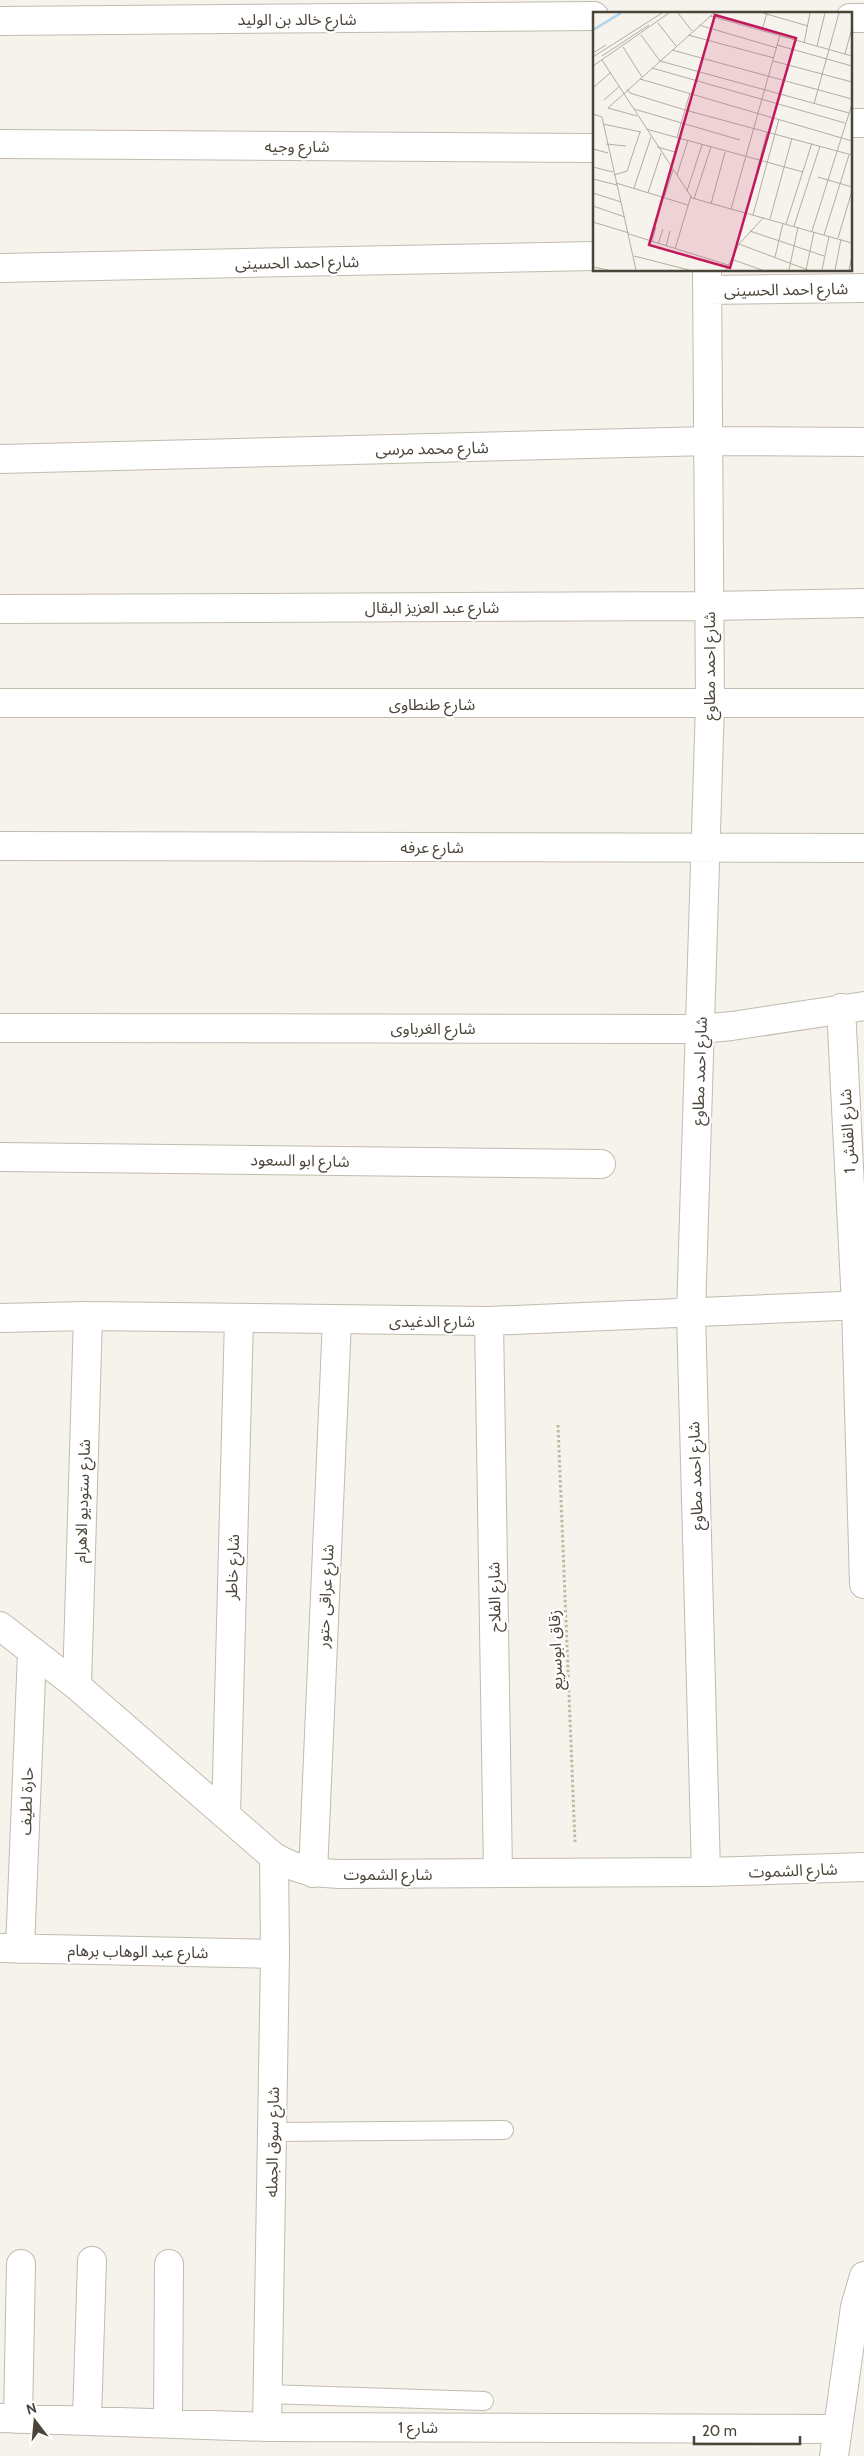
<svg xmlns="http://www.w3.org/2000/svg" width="864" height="2456" viewBox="0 0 864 2456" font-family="Cabin,'Noto Sans Arabic',sans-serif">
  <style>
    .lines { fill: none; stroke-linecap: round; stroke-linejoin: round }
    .service-casing { stroke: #c2bbae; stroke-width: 20 }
    .minor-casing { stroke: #c2bbae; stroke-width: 30 }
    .tertiary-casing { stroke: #c2bbae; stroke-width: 30 }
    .path { stroke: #c4b79f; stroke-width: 3; stroke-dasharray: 2.5 2.5; stroke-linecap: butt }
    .service { stroke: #fff; stroke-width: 18 }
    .minor { stroke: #fff; stroke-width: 28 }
    .tertiary { stroke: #fff; stroke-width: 28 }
    .labels { text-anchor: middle; stroke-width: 4.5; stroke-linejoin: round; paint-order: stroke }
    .street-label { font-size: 16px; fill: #4b4439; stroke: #fff }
    .inset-river { fill: none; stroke: #a9d4f2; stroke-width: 2.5 }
    .inset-road { fill: none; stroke: #b2ada4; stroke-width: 1 }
    .view { fill: #c2185b; fill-opacity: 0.15; stroke: #c2185b; stroke-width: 2.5 }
    .inset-edge { fill: none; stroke: #4b4439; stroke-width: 2.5 }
  </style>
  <rect width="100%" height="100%" fill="#f6f3ec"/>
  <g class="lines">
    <defs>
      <path id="service" d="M 272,2132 L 504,2130
        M 267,2394 L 484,2401"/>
      <path id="minor" d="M 850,18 L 864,18
        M 0,21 L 594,16
        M 850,123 L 864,123
        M 0,144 L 594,148
        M 0,268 L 594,256
        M 708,290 L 864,288
        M 0,459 L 709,441 L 864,442
        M 0,609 L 709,606 L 864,603
        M 0,703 L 864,703
        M 0,846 L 864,848
        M 841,1008 L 856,1305 L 864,1584
        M 0,1028 L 700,1029 L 732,1026 L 864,1006
        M 0,1157 L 601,1164
        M 0,1318 L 88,1316 L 489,1321 L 864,1305
        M 489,1321 L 498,1873
        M 77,1686 L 88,1316
        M 226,1815 L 239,1319
        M 706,1872 L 691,1313 L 710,704 L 707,270
        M 313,1873 L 337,1320
        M 0,1948 L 275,1954
        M 20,1949 L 32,1652
        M 0,2418 L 267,2427 L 837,2429
        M 18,2419 L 21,2264
        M 87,2419 L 92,2261
        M 168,2423 L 169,2264
        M 267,2427 L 275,1954 L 274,1857
        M 834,2456 L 855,2307 L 864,2276"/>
      <path id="tertiary" d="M 0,1626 L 77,1686 L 274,1857 C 298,1870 312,1873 339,1874 L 706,1872 L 864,1867"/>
    </defs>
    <use href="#service" class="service-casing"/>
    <use href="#minor" class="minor-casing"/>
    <use href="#tertiary" class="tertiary-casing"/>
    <path class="path" d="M 558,1425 L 575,1842"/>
    <use href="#service" class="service"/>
    <use href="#minor" class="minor"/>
    <use href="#tertiary" class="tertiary"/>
  </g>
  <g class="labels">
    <g class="street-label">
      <text x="297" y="25">شارع خالد بن الوليد</text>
      <text x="297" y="152">شارع وجيه</text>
      <text transform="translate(297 262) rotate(-1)" y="6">شارع احمد الحسينى</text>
      <text transform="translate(786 289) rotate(-1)" y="6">شارع احمد الحسينى</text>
      <text transform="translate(432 448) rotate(-1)" y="6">شارع محمد مرسى</text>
      <text x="432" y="613">شارع عبد العزيز البقال</text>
      <text transform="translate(709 666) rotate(-90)" y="6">شارع احمد مطاوع</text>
      <text x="432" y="710">شارع طنطاوى</text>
      <text x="432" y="853">شارع عرفه</text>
      <text x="433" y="1034">شارع الغرباوى</text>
      <text transform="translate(699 1071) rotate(-88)" y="6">شارع احمد مطاوع</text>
      <text transform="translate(847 1131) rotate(-93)" y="6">شارع القلش 1</text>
      <text transform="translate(300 1160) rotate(1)" y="6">شارع ابو السعود</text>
      <text x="432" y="1327">شارع الدغيدى</text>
      <text transform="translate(695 1476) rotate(-92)" y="6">شارع احمد مطاوع</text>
      <text transform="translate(82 1501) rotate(-88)" y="6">شارع ستوديو الاهرام</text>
      <text transform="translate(232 1567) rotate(-88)" y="6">شارع خاطر</text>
      <text transform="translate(325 1596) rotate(-87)" y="6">شارع عراقى حتور</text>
      <text transform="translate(494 1597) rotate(-91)" y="6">شارع الفلاح</text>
      <text transform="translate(555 1650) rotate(-92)" y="6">زقاق ابوسريع</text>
      <text transform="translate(26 1801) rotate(-88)" y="6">حارة لطيف</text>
      <text transform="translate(793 1870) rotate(-2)" y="6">شارع الشموت</text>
      <text x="388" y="1880">شارع الشموت</text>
      <text transform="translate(138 1951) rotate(1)" y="6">شارع عبد الوهاب برهام</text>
      <text transform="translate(272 2142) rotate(-89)" y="6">شارع سوق الجمله</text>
      <text x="418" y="2433">شارع 1</text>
    </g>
  </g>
  <g transform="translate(593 12)">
    <rect width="259" height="259" fill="#f6f3ec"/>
    <path class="inset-river" d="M 0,18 L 28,1"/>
    <path class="inset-road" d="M 85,1 L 99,19M 170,1 L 215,14M 117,4 L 259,44M 65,11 L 83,34M 106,13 L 184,36M 169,18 L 174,1M 48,23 L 67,49 L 256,101M 95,23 L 181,46M 211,31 L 217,1M 184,33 L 259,54M 224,34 L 232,1M 30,35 L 49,65M 79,38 L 259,87M 0,41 L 13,33M 252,42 L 259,16M 9,44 L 56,13M 0,45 L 69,1M 9,48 L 99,186 L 259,231M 180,49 L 259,70M 0,54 L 76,1M 59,56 L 252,111M 47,67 L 259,129M 0,76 L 18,60M 34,77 L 37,81 L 92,98 L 259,143M 11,88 L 27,74M 221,92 L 246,1M 41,97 L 147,128M 0,102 L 9,105 L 43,258M 44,104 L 15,96 L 121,1M 10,112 L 48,120M 53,117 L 210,160M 84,125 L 97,81M 13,132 L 33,134M 64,135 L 82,140M 0,137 L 15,141M 0,155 L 20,160M 21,163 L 34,159 L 47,120M 84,163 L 95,128M 225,165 L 259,175M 0,167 L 24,173M 23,171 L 95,193M 41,176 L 58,125M 94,179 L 109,133M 0,181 L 28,190M 55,181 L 68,141M 71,186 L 80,158M 101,187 L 118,135M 118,192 L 132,140M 0,194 L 32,205M 138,197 L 187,23M 153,201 L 174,120M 160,203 L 186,107M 177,207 L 199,126M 0,210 L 36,221M 193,212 L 219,131M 201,214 L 227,134M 157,219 L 231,244M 219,219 L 259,92M 36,222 L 135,253M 231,223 L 256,143M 245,226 L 259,179M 59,230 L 63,215M 65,232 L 70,217M 146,232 L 215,258M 73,234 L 77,219M 82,237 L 98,184M 41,244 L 96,258M 182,245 L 190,211M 138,247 L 169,258M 0,255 L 15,258M 133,258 L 146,232 L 171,205M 196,258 L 205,215M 213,258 L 221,220M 229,258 L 236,224M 242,258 L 248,227M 256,258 L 259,243"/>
    <path class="view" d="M 122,3 L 203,26 L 137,256 L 56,233 Z"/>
    <rect width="259" height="259" class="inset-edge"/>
  </g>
  <g transform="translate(35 2421) rotate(344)" stroke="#ffffff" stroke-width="4" paint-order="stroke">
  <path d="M0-4L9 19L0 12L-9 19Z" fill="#4b4439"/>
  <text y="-8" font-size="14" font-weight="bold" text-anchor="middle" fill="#4b4439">N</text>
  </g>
  <path d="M694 2436v8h106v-8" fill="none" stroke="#4b4439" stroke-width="2.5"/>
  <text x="702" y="2436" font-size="15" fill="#4b4439" stroke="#ffffff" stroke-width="4" paint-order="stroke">20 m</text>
</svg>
